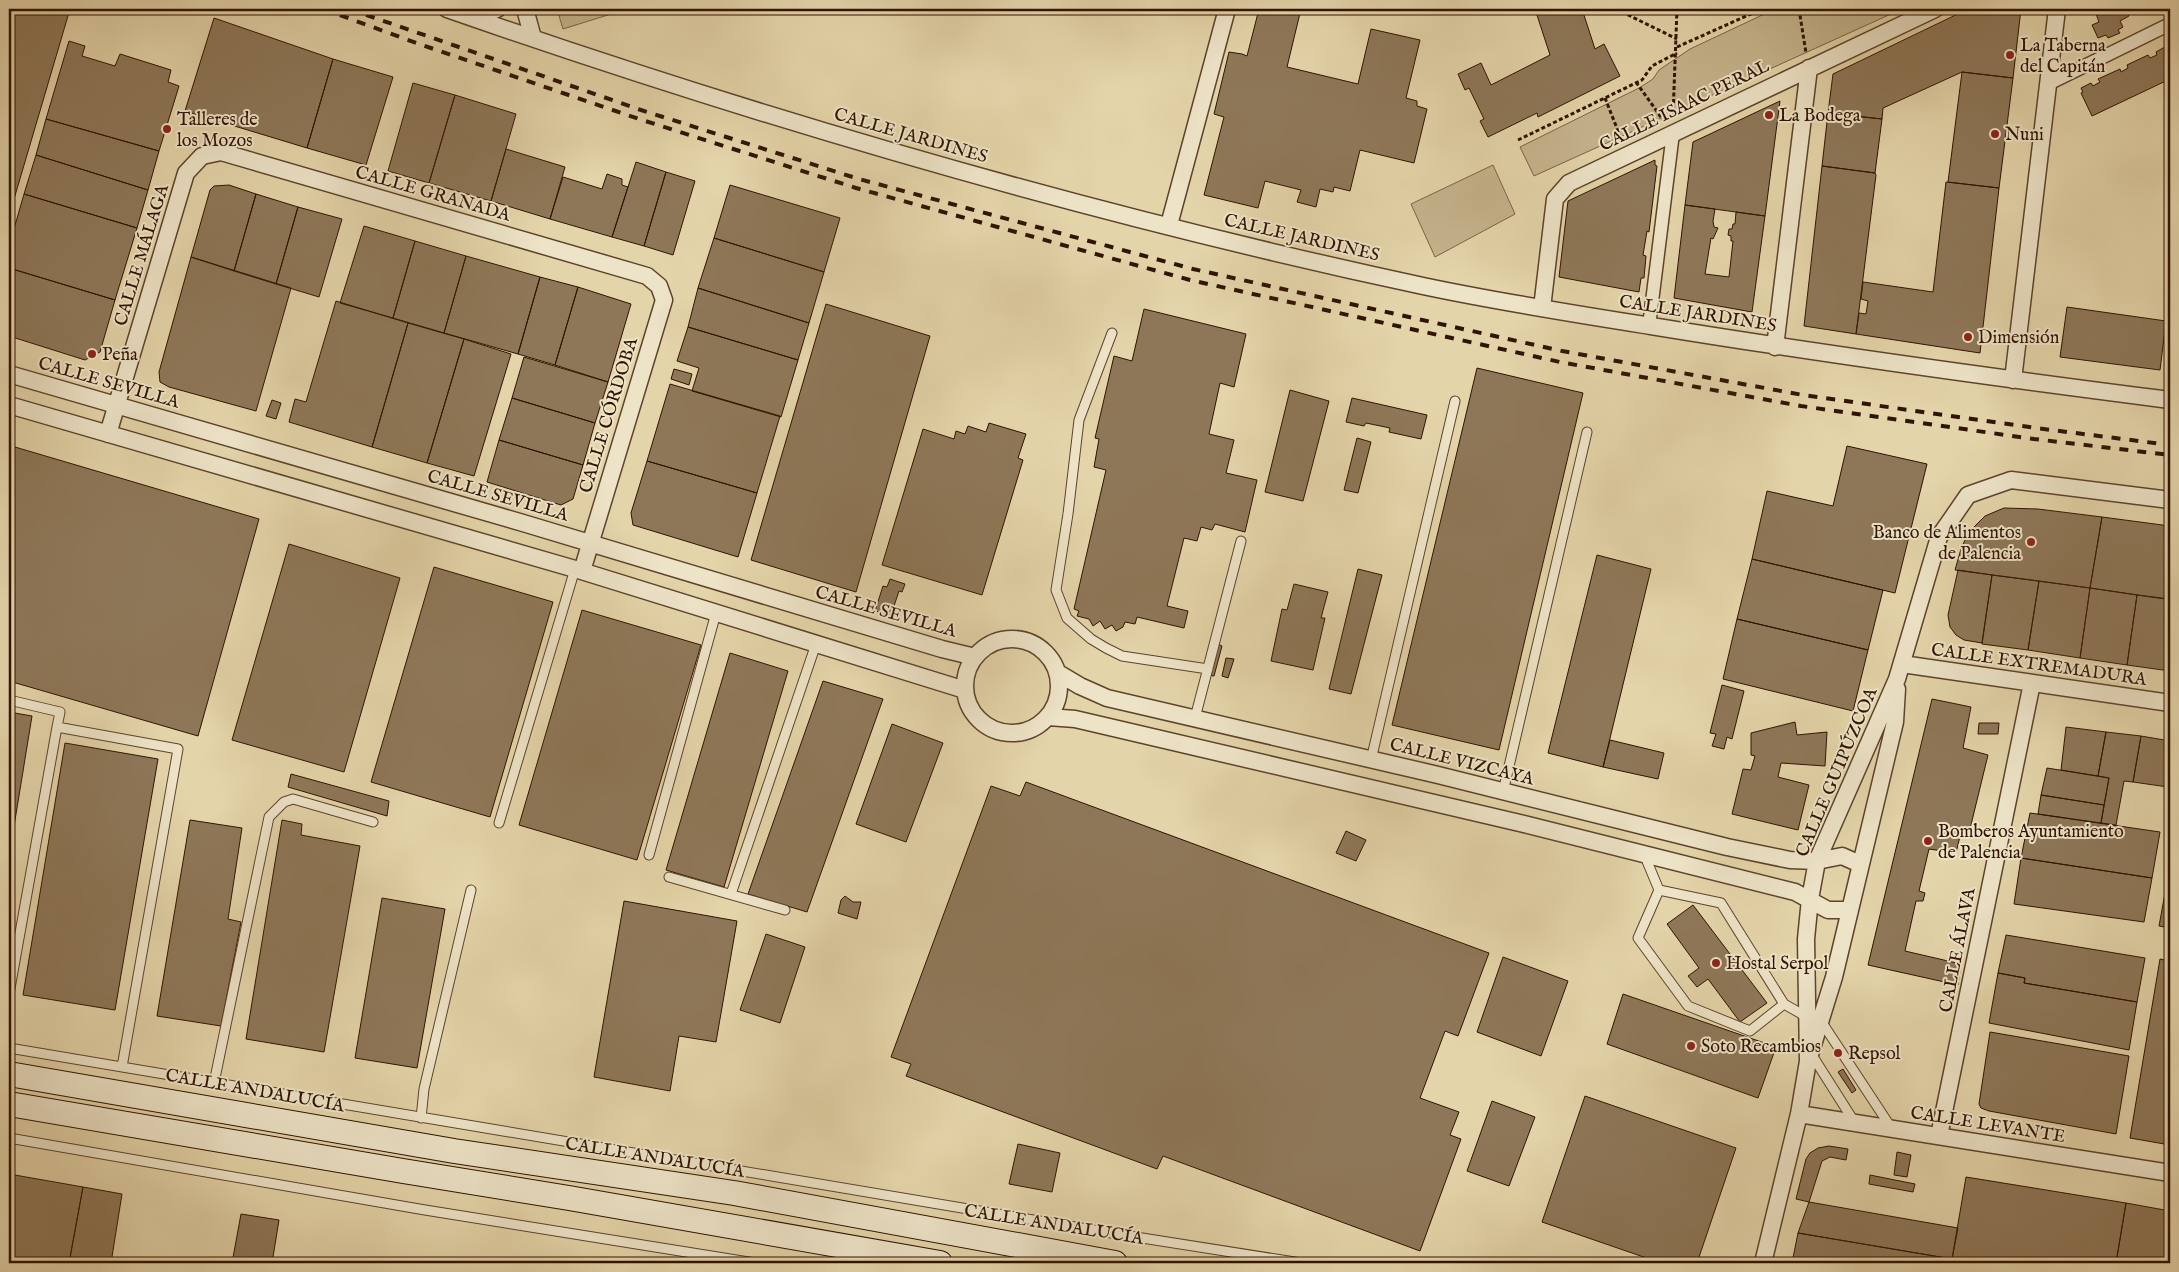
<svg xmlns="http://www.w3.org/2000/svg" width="2179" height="1272" viewBox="0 0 2179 1272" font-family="'IM FELL English',serif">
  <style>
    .green { fill: #c5b38c; stroke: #7a6346 }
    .building { fill: #8e7758; stroke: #301301 }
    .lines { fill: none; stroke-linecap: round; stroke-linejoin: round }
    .service-casing { stroke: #5d432b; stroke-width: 11 }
    .pedestrian-casing { stroke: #5d432b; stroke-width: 15 }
    .minor-casing { stroke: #5d432b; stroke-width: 19 }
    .secondary-casing { stroke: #301301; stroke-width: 26 }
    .path { stroke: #301301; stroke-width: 3; stroke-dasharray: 4 2.5; stroke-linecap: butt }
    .service { stroke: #ede3c7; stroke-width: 9 }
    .pedestrian { stroke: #ede3c7; stroke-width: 12 }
    .minor { stroke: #ede3c7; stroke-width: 16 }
    .secondary { stroke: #ede3c7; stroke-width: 24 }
    .rail { stroke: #301301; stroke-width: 4; stroke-dasharray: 9 9; stroke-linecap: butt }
    .poi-dot { fill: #8f2418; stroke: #ede3c7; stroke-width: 2 }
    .labels { text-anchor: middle; stroke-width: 4; stroke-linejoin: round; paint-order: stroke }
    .poi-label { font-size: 18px; fill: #301301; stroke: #ede3c7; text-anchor: start }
    .street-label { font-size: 18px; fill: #301301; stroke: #ede3c7 }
  </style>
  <rect width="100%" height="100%" fill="#e4d4a9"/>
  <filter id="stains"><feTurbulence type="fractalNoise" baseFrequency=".004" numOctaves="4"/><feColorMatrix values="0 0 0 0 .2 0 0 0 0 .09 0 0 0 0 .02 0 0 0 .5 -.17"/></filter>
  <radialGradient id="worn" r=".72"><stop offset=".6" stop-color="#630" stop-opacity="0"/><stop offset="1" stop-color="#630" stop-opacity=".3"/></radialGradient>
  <path class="green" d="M 557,9 L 627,9 L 563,29 Z
    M 1775,9 L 1902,9 L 1534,176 L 1520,147 L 1639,88 L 1653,79 L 1659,70 L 1690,49 Z
    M 1493,165 L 1515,214 L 1435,257 L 1411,204 Z"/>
  <path class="building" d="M 9,9 L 70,9 L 9,216 Z
    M 1259,9 L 1301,9 L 1287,67 L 1358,84 L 1371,29 L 1420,40 L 1406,98 L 1417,101 L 1417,106 L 1427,109 L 1414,163 L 1360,150 L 1350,191 L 1334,187 L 1333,192 L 1320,189 L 1316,207 L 1297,202 L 1301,190 L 1265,181 L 1258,208 L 1204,195 L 1224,117 L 1214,114 L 1229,52 L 1242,54 L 1247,56 Z
    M 1535,9 L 1582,9 L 1595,49 L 1604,44 L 1620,76 L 1538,117 L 1537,113 L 1488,137 L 1480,121 L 1484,119 L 1469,88 L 1465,90 L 1458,74 L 1481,63 L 1491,85 L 1550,55 Z
    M 1968,9 L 2021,9 L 2013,78 L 1962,72 L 1883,108 L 1882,119 L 1828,113 L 1833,74 Z
    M 2098,9 L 2145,9 L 2136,13 L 2135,10 L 2128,13 L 2129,16 L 2120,21 L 2123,27 L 2118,30 L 2120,33 L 2108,38 L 2106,35 L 2098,38 L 2092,25 L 2099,22 L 2095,11 Z
    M 214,18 L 333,59 L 307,148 L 185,111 Z
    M 69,41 L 85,46 L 82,56 L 115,66 L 120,54 L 171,70 L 168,82 L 179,86 L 159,151 L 46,119 Z
    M 2170,44 L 2170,79 L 2092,116 L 2081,93 L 2083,92 L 2081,88 L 2091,83 L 2093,86 L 2100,82 L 2098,79 L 2120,69 L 2121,72 L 2128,68 L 2127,65 L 2148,55 L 2150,58 L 2157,55 L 2156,52 Z
    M 333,59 L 393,77 L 366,165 L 307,148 Z
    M 1962,72 L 2013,78 L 1999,188 L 1948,182 Z
    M 413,83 L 455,95 L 429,183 L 388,171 Z
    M 455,95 L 516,114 L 491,201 L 429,183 Z
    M 1780,101 L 1765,216 L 1685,205 L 1693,142 Z
    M 1828,113 L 1882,119 L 1875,173 L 1822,166 Z
    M 46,119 L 159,151 L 148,190 L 36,155 Z
    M 506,149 L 565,167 L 550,219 L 491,201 Z
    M 36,155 L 148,190 L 137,228 L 24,194 Z
    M 1655,160 L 1655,165 L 1657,166 L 1649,232 L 1647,231 L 1643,255 L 1646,256 L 1644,278 L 1641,278 L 1639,292 L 1559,277 L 1568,201 Z
    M 636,162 L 666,172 L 644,246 L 612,237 Z
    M 1822,166 L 1875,173 L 1876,175 L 1856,334 L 1804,326 Z
    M 666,172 L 695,181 L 673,255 L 644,246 Z
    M 607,174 L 622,179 L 622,185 L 628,187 L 612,237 L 550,219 L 563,177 L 602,189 Z
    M 1946,182 L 1999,188 L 1980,353 L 1856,334 L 1859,313 L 1866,314 L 1868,301 L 1861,299 L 1863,282 L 1933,292 Z
    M 229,185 L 256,194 L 234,271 L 191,257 L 210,190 L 214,186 Z
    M 730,185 L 840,218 L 824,272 L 714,238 Z
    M 24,194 L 137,228 L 115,300 L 9,268 L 9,246 Z
    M 256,194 L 298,207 L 276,284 L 234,271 Z
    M 1685,205 L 1715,209 L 1713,221 L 1714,227 L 1718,228 L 1713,239 L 1711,238 L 1705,274 L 1729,277 L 1733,241 L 1731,241 L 1731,236 L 1728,235 L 1729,229 L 1732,229 L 1733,224 L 1735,224 L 1736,212 L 1765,216 L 1752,312 L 1674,298 Z
    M 298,207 L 342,219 L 319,297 L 276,284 Z
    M 364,226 L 415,241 L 393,318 L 340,303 Z
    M 714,238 L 824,272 L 809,323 L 698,288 Z
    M 415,241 L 466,256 L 444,333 L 393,318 Z
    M 466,256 L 540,277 L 518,354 L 444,333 Z
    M 191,257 L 291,288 L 256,411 L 169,387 L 160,382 L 159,372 Z
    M 9,268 L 115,300 L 100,352 L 85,360 L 9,336 Z
    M 540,277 L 578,287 L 555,365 L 518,354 Z
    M 578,287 L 631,304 L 608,382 L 555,365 Z
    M 698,288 L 809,323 L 798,360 L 688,327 Z
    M 336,301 L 408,323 L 372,447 L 289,422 L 295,399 L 306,402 Z
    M 826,304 L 930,336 L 856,592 L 751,560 Z
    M 2067,307 L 2166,321 L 2160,370 L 2060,357 Z
    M 1144,309 L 1246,334 L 1234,387 L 1220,383 L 1209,434 L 1234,440 L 1226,473 L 1257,480 L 1245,532 L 1215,524 L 1212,530 L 1201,527 L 1197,541 L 1184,538 L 1167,606 L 1188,611 L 1184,628 L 1137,617 L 1135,624 L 1125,622 L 1123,627 L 1116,631 L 1112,625 L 1105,629 L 1100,621 L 1093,626 L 1089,619 L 1077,616 L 1079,611 L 1074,609 L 1106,470 L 1094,467 L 1099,439 L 1095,438 L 1114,356 L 1132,361 Z
    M 408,323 L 464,339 L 427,463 L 372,447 Z
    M 688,327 L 798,360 L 781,417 L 692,391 L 699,368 L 677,361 Z
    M 464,339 L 511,354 L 474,476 L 427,463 Z
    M 524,357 L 608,382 L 595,423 L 512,398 Z
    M 1477,368 L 1583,393 L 1499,750 L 1392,725 Z
    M 674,369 L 692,374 L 689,385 L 671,379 Z
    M 670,384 L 780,416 L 757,493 L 647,461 Z
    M 1290,390 L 1329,401 L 1303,501 L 1265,492 Z
    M 512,398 L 595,423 L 583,465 L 499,440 Z
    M 1352,398 L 1427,415 L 1421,439 L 1389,432 L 1390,428 L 1366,423 L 1364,426 L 1346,422 Z
    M 272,400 L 281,403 L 276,419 L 266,416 Z
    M 989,423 L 1026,434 L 1018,458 L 1023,460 L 982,595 L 882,565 L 923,429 L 954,439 L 956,431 L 965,434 L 968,426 L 986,432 Z
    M 1357,438 L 1371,442 L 1358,493 L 1344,490 Z
    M 499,440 L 583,465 L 573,499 L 561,505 L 487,482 Z
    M 1847,446 L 1927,464 L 1895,593 L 1752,559 L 1767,491 L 1833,506 Z
    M 15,447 L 259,519 L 198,736 L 9,681 L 9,467 Z
    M 647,461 L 757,493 L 738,557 L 633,525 L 631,513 Z
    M 2004,508 L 2038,509 L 2102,517 L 2090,588 L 1955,570 L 1961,549 L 1968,533 L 1985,516 Z
    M 2102,517 L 2170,526 L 2170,569 L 2165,599 L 2090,588 Z
    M 289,544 L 400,578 L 344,772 L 232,740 Z
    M 1597,555 L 1651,569 L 1603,767 L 1548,753 Z
    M 1752,559 L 1883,590 L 1868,650 L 1737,619 Z
    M 434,567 L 553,602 L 490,817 L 371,782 Z
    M 1358,569 L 1382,575 L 1351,694 L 1329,689 Z
    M 2170,569 L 2170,599 L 2165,599 Z
    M 1958,570 L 1992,575 L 1982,643 L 1964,640 L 1956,635 L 1950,627 L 1948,615 Z
    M 1992,575 L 2039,581 L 2028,650 L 1982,644 Z
    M 890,579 L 905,584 L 902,592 L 899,591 L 891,615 L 875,611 L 883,586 L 887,587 Z
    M 2039,581 L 2090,588 L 2080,658 L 2028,650 Z
    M 1294,584 L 1328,592 L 1321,618 L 1325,618 L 1313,670 L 1271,661 L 1282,609 L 1287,610 Z
    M 2090,588 L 2137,595 L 2127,665 L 2080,658 Z
    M 2137,595 L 2170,599 L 2170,671 L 2127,665 Z
    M 582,610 L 701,645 L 637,860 L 519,825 Z
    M 1737,619 L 1868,650 L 1853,711 L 1723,679 Z
    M 1216,643 L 1222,646 L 1214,676 L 1207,675 Z
    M 730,653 L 788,671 L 724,887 L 666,870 Z
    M 1226,658 L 1234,659 L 1228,678 L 1222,676 Z
    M 823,681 L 883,699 L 807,912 L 748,894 Z
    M 1722,685 L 1744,691 L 1732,739 L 1727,737 L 1724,749 L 1712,746 L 1716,734 L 1710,733 Z
    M 1932,699 L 1971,707 L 1963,748 L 1988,755 L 1969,833 L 1961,832 L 1956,853 L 1929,849 L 1919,891 L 1925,893 L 1923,901 L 1916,901 L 1905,951 L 1961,964 L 1958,985 L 1868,965 Z
    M 9,712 L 32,716 L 9,857 Z
    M 1795,722 L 1797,735 L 1827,732 L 1825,766 L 1781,763 L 1778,777 L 1809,785 L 1798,830 L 1732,814 L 1743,769 L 1751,770 L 1755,756 L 1751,755 L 1751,733 Z
    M 1979,723 L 1999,723 L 1998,734 L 1978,734 Z
    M 892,724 L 943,743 L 906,842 L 856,824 Z
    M 2066,727 L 2106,732 L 2098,776 L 2061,770 Z
    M 2106,732 L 2141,736 L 2133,782 L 2124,781 L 2116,825 L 2101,823 L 2109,778 L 2098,776 Z
    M 2141,736 L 2170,741 L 2168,787 L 2133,782 Z
    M 1610,740 L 1664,753 L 1658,779 L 1603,767 Z
    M 65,743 L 158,759 L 115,1010 L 23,995 Z
    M 2047,768 L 2109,778 L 2104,805 L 2041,795 Z
    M 291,774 L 389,801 L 387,816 L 288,787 Z
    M 1026,782 L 1489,953 L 1458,1036 L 1445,1031 L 1420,1098 L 1459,1112 L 1450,1135 L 1461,1139 L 1420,1251 L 1163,1156 L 1157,1169 L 906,1076 L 911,1064 L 891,1057 L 991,786 L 1020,796 Z
    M 2041,795 L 2104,805 L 2101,823 L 2038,814 Z
    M 2030,813 L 2160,832 L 2152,878 L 2021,858 Z
    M 190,820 L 242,828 L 228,919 L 241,922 L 221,1026 L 157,1016 Z
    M 282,820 L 302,824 L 301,835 L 360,846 L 324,1052 L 246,1039 Z
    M 1346,831 L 1366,840 L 1356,861 L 1336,853 Z
    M 2021,858 L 2152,878 L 2144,922 L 2014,904 Z
    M 2170,866 L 2170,928 L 2159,926 Z
    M 845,896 L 853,902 L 861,902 L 857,919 L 838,913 L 841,900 Z
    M 382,898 L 445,909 L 417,1068 L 355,1058 Z
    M 624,901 L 737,921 L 716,1042 L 679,1036 L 670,1091 L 594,1077 Z
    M 1693,905 L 1767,1003 L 1740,1022 L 1708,979 L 1697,987 L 1688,976 L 1699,968 L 1667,924 Z
    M 766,934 L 805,947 L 780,1023 L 740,1010 Z
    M 2006,935 L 2145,958 L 2137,1002 L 2024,983 L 2025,978 L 1998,973 Z
    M 1503,957 L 1568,981 L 1541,1056 L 1477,1032 Z
    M 2160,959 L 2170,961 L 2170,1145 L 2130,1138 Z
    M 1998,973 L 2025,978 L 2024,983 L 2137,1002 L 2129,1050 L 1989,1023 Z
    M 1623,994 L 1776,1047 L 1758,1098 L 1607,1044 Z
    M 1990,1032 L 2129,1056 L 2116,1134 L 1989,1111 L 1981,1108 L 1979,1104 Z
    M 1843,1069 L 1856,1090 L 1852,1093 L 1838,1072 Z
    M 1585,1096 L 1736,1148 L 1697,1263 L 1661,1263 L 1542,1222 Z
    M 1492,1101 L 1535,1117 L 1509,1186 L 1467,1171 Z
    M 1018,1144 L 1060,1153 L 1052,1192 L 1009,1184 Z
    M 1829,1146 L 1848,1149 L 1846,1160 L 1830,1157 L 1822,1161 L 1809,1202 L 1796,1199 L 1806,1159 L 1810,1153 L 1818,1148 Z
    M 1897,1152 L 1911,1155 L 1907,1177 L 1894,1175 Z
    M 9,1174 L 83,1187 L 69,1263 L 9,1263 Z
    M 1870,1175 L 1915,1184 L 1913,1192 L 1869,1184 Z
    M 1966,1177 L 2126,1203 L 2116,1263 L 1976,1263 L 1952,1259 Z
    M 83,1187 L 122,1194 L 111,1263 L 69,1263 Z
    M 1809,1202 L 1958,1228 L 1952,1259 L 1798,1233 Z
    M 2126,1203 L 2170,1211 L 2170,1263 L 2116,1263 Z
    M 241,1214 L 279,1220 L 272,1263 L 232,1263 Z
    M 1798,1233 L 1952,1259 L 1951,1263 L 1792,1263 Z
    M 1952,1259 L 1976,1263 L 1951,1263 Z"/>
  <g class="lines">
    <defs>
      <path id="service" d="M 1112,333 L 1079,420 L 1068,514 L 1056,590 L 1067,618 L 1091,639 L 1106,648 L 1122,656 L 1208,669
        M 9,700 L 60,712 L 57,727
        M 1195,718 L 1241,541
        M 1371,760 L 1455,401
        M 1503,792 L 1587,432
        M 499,823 L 575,569
        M 1644,854 L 1659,890 L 1721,903 L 1784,1004 L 1750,1031 L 1688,1006 L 1638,938 L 1659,890
        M 649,855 L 716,613
        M 669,877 L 785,910
        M 731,894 L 816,644
        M 9,994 L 57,727 L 178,749 L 122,1067
        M 1784,1004 L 1807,1017
        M 1821,1021 L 1892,1129
        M 9,1048 L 1123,1235 L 1301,1263
        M 1810,1052 L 1855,1123
        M 214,1083 L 269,817 L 284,802 L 293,799 L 373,822
        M 421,1118 L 424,1089 L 471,890
        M 9,1138 L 425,1210 L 755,1263"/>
      <path id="pedestrian" d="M 2048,84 L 2170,24
        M 1649,326 L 1673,133"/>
      <path id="minor" d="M 447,9 C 766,120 1092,215 1423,286 C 1498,302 1575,314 1651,326 C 1823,354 1997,378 2170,400
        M 525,9 L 533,38
        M 470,14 L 490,12 L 497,9
        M 1169,225 L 1227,9
        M 1542,308 L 1555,199 L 1569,183 L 1935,9
        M 1775,347 L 1809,68
        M 9,374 L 523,523 L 942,649 L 975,657
        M 2013,380 L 2057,9
        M 9,405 L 575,569 L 965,690
        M 108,434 L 186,173 L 202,156 L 221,152 L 647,276 L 659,286 L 664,300 L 582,571
        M965 686a47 47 0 1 1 94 0a47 47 0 1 1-94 0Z
        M 1902,664 L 2170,703
        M 1058,673 L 1080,686 L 1107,698 L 1438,775 L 1727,847 L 1790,860 L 1817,861 L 1842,856 L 1860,864
        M 1048,717 L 1075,719 L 1524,824 L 1795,892 L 1828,910 L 1849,910
        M 1808,1061 L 1806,939 L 1810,899 L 1817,861 L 1897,679 L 1939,537 L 1968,495 L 2011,480 L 2170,500
        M 1799,1114 L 2170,1173
        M 1939,1136 L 2032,683
        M 1763,1263 L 1799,1114 L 1808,1061 L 1834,977 L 1895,722 L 1897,689"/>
      <path id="secondary" d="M 9,1074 L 454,1151 L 734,1193 L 1115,1263
        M 9,1104 L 403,1171 L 569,1198 L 940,1263"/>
    </defs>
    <use href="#service" class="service-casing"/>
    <use href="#pedestrian" class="pedestrian-casing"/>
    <use href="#minor" class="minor-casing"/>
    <use href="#secondary" class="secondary-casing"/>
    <path class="path" d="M 1616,9 L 1677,39
      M 1799,9 L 1806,53
      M 1677,47 L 1762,9
      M 1636,82 L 1663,120
      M 1605,98 L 1622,141
      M 1673,116 L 1677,9
      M 1518,140 L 1642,80 L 1652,66 L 1677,53"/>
    <use href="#service" class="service"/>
    <use href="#pedestrian" class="pedestrian"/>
    <use href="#minor" class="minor"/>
    <use href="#secondary" class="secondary"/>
    <path class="rail" d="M 323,9 L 422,45 L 639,119 L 856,188 L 1190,280 L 1560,362 L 1801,406 L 2034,439 L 2170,455
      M 349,9 L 641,110 L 859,179 L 1193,269 L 1562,351 L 1803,395 L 2036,428 L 2170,445"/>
  </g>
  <g class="poi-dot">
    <circle cx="2010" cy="55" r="5"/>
    <circle cx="1769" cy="115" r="5"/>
    <circle cx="167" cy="129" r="5"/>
    <circle cx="1995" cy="134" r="5"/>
    <circle cx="1968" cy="337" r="5"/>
    <circle cx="92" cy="354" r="5"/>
    <circle cx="2031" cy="542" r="5"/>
    <circle cx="1928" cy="841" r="5"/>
    <circle cx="1716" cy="963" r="5"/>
    <circle cx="1691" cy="1046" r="5"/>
    <circle cx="1838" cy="1053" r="5"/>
  </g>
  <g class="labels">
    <g class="poi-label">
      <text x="2020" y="51">La Taberna<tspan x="2020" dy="21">del Capitán</tspan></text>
      <text x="1779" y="121">La Bodega</text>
      <text x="177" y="125">Talleres de<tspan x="177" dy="21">los Mozos</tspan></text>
      <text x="2005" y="140">Nuni</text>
      <text x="1978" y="343">Dimensión</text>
      <text x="102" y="360">Peña</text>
      <text x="2021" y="538" text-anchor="end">Banco de Alimentos<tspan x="2021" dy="21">de Palencia</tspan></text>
      <text x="1938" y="837">Bomberos Ayuntamiento<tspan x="1938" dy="21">de Palencia</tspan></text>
      <text x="1726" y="969">Hostal Serpol</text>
      <text x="1701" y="1052">Soto Recambios</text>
      <text x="1848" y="1059">Repsol</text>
    </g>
    <g class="street-label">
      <text transform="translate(1684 105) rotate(-26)" y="6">CALLE ISAAC PERAL</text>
      <text transform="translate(911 135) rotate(16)" y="6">CALLE JARDINES</text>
      <text transform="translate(433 193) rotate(16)" y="6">CALLE GRANADA</text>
      <text transform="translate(1302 237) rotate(13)" y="6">CALLE JARDINES</text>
      <text transform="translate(141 255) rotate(-73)" y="6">CALLE MÁLAGA</text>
      <text transform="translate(1698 313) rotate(9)" y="6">CALLE JARDINES</text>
      <text transform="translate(109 382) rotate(16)" y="6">CALLE SEVILLA</text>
      <text transform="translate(608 415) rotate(-73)" y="6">CALLE CÓRDOBA</text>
      <text transform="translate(498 495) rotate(16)" y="6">CALLE SEVILLA</text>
      <text transform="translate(886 611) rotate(16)" y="6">CALLE SEVILLA</text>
      <text transform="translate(2039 664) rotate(8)" y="6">CALLE EXTREMADURA</text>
      <text transform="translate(1462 761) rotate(14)" y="6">CALLE VIZCAYA</text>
      <text transform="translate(1836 772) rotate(-67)" y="6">CALLE GUIPÚZCOA</text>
      <text transform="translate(1957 950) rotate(-79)" y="6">CALLE ÁLAVA</text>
      <text transform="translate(255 1090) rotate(10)" y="6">CALLE ANDALUCÍA</text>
      <text transform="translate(1988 1124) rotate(9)" y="6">CALLE LEVANTE</text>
      <text transform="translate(655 1157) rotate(9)" y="6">CALLE ANDALUCÍA</text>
      <text transform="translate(1054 1224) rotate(9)" y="6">CALLE ANDALUCÍA</text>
    </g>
  </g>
  <rect width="2179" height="1272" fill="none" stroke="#e4d4a9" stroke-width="30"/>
  <rect x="10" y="10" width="2159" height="1252" fill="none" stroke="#301301" stroke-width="2.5"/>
  <rect x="15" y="15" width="2149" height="1242" fill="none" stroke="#301301"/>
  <rect width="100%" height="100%" filter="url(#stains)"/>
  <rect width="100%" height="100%" fill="url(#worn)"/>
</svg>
